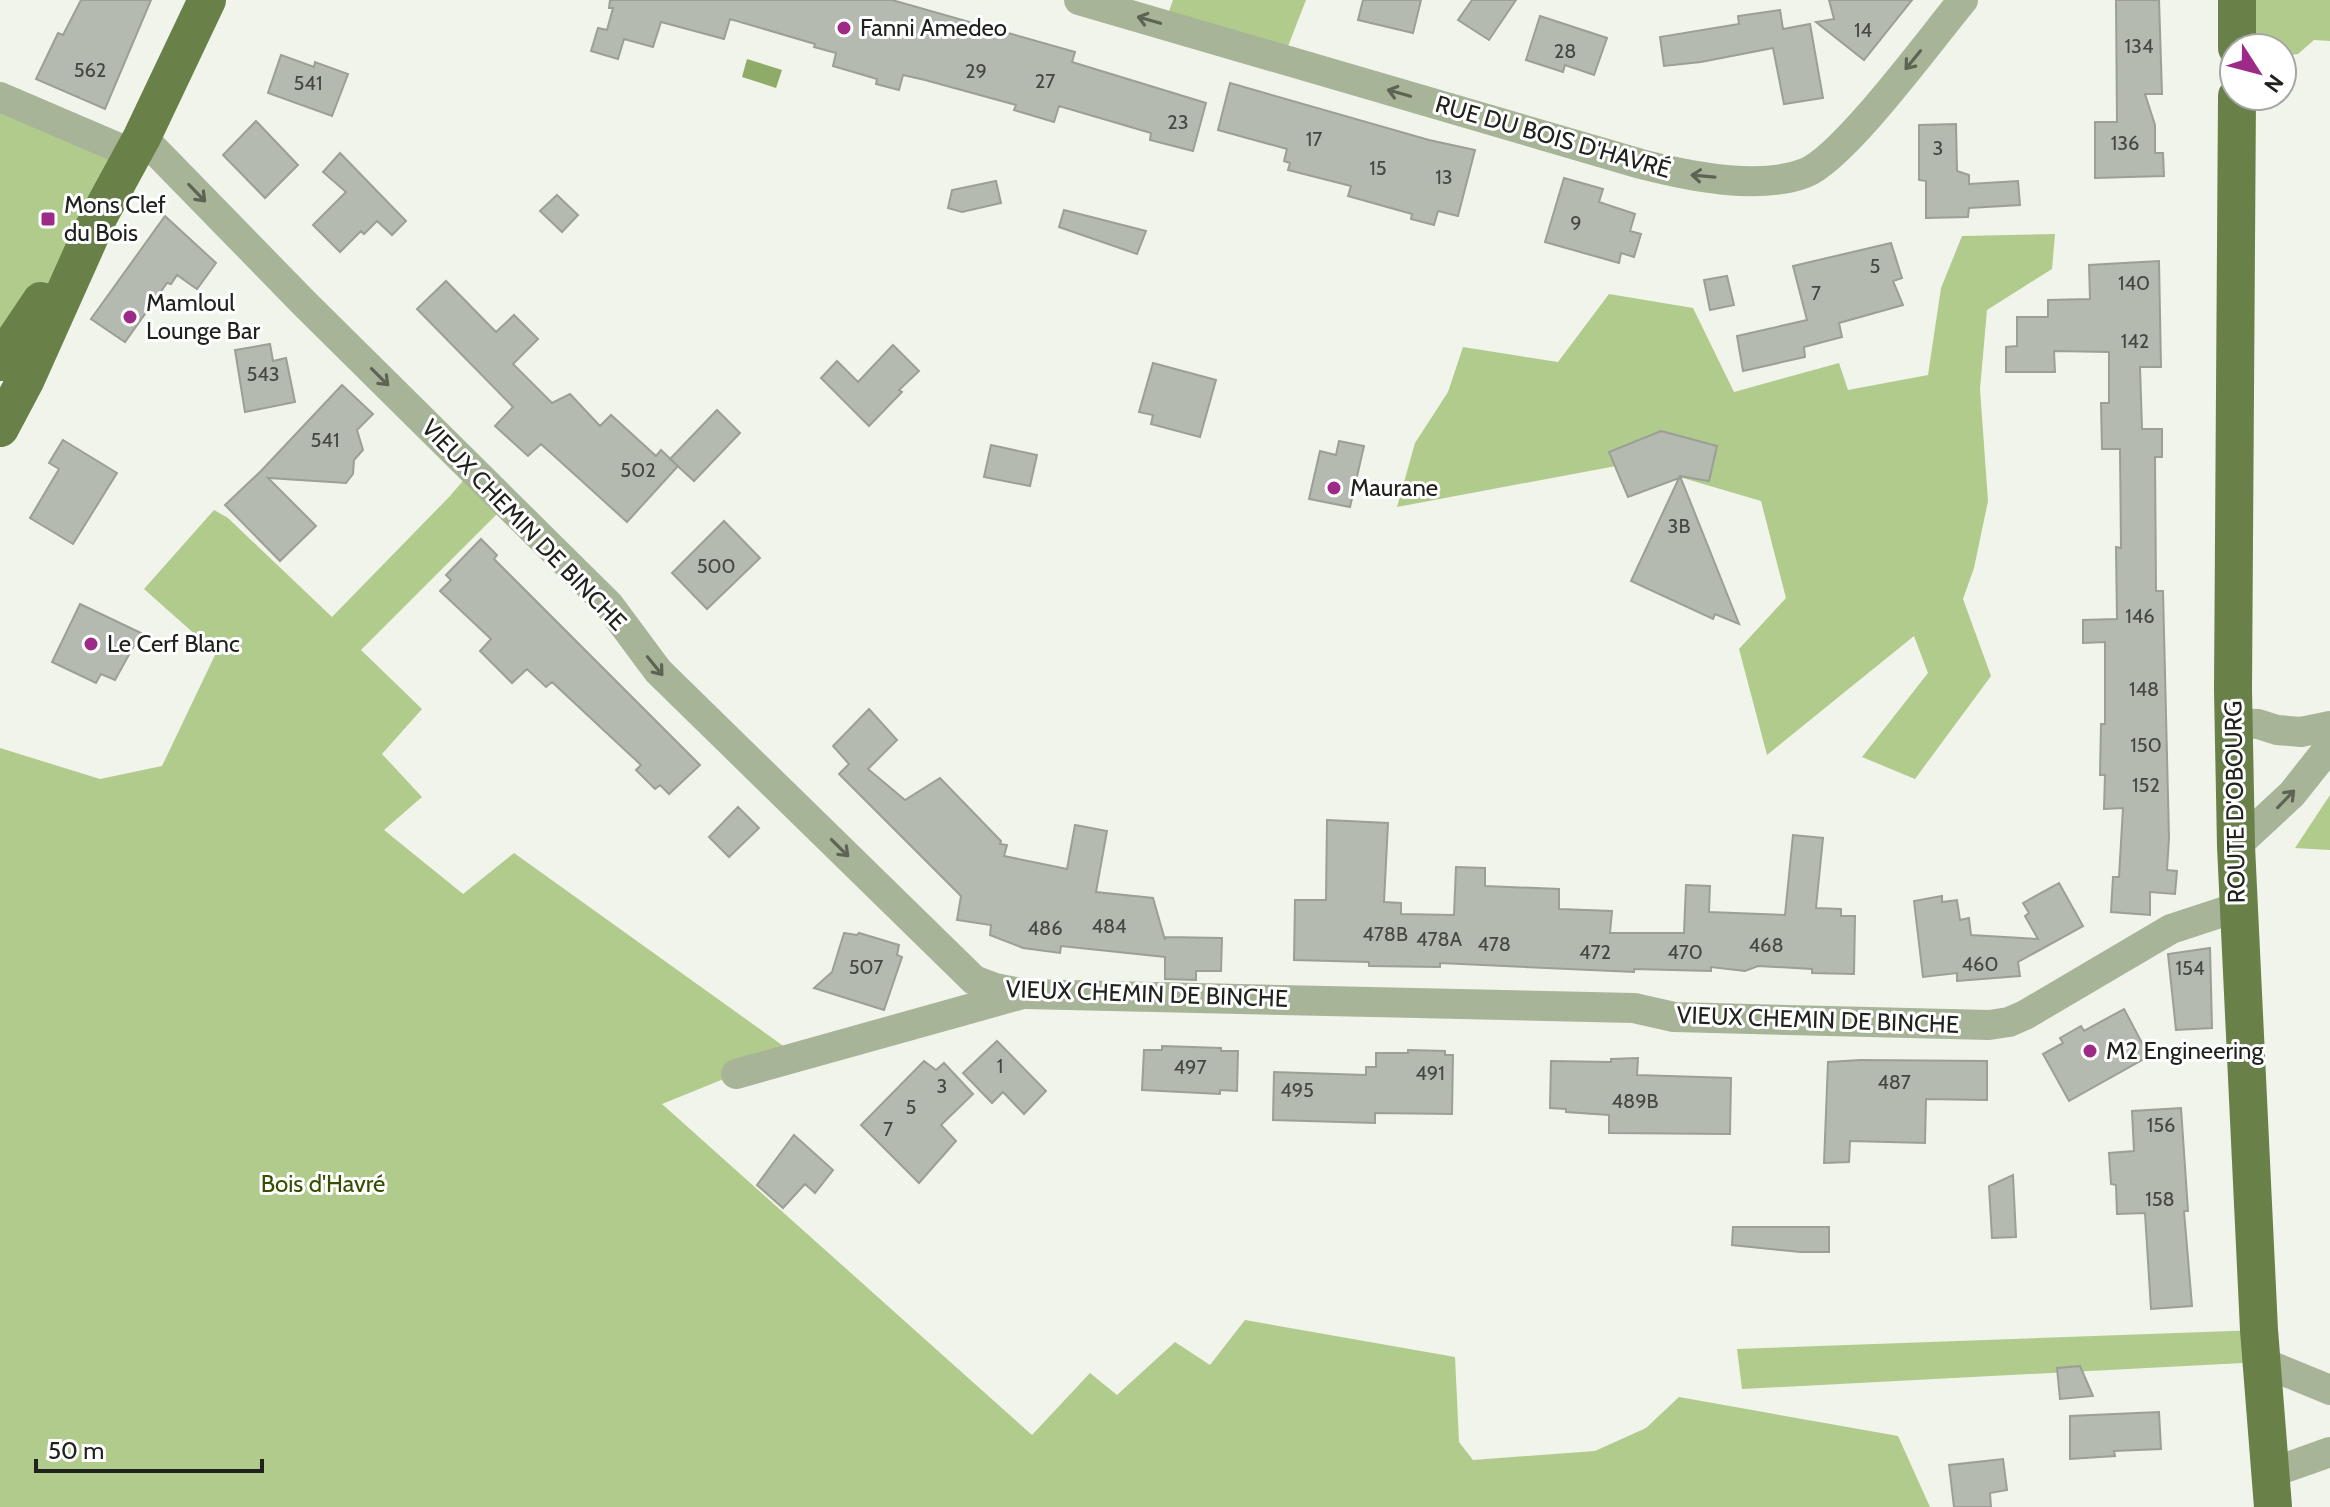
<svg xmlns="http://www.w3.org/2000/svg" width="2330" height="1507" viewBox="0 0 2330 1507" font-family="Cabin,sans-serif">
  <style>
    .green { fill: #b0cb8c }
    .water { fill: #8fab68 }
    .building { fill: #b5bab0; stroke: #9b9f96; stroke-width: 2 }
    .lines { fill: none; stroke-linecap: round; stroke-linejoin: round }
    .minor { stroke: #a7b497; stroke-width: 30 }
    .major { stroke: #698049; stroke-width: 38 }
    .oneway { stroke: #5d6454 }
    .poi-dot { fill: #9d2a86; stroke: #fff; stroke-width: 3 }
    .labels { text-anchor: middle; stroke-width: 6; stroke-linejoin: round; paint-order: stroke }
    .number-label { font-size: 20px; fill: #454842 }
    .poi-label { font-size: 24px; fill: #20221e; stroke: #fff; text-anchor: start }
    .street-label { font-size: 24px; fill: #20221e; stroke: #fff }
    .park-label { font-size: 24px; fill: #364e00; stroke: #fff }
  </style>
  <rect width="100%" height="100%" fill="#f0f4ea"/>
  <path class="green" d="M 1173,0 L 1306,0 L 1283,59 L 1165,23 Z
    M 2237,0 L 2330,0 L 2330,41 L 2314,40 L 2298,54 L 2282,56 L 2282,48 L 2245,48 Z
    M 0,97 L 133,154 L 0,362 Z
    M 2055,234 L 2052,269 L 1987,310 L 1980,389 L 1988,501 L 1974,568 L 1963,599 L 1991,676 L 1915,779 L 1862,757 L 1928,673 L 1914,636 L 1767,755 L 1739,649 L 1786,598 L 1761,501 L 1632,463 L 1397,507 L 1415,443 L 1448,392 L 1463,347 L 1558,362 L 1609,294 L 1693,308 L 1734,392 L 1839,363 L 1848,390 L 1928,375 L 1941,288 L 1962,236 Z
    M 473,469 L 507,504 L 361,650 L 422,709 L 382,754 L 422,797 L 384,830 L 463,894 L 514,853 L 796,1055 L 736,1074 L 662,1104 L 1032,1435 L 1090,1373 L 1117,1395 L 1175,1342 L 1210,1365 L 1245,1320 L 1455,1357 L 1459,1442 L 1473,1460 L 1595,1451 L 1646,1428 L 1679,1397 L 1898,1436 L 1930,1507 L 0,1507 L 0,748 L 100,779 L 162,766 L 216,653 L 144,589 L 214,510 L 228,518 L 332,617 L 450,496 Z
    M 2330,795 L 2330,850 L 2295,848 Z
    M 2259,1330 L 2262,1362 L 1742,1389 L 1737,1349 Z"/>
  <path class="water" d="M 747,59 L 782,70 L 776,88 L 742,77 Z"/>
  <path class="building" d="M 81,0 L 151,0 L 105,109 L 36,79 L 58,33 L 63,35 Z
    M 610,0 L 892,0 L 1075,52 L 1072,62 L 1206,103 L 1193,151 L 1150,140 L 1151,133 L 1059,106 L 1054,122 L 1014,110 L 1016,105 L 925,80 L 903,75 L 899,90 L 876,84 L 877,79 L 833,66 L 836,53 L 814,47 L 815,44 L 730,19 L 724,39 L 661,22 L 653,47 L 624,39 L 618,59 L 591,51 L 598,28 L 607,30 L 613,8 L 609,8 Z
    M 1363,0 L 1421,0 L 1413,33 L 1358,20 Z
    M 1472,0 L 1516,0 L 1489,40 L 1458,20 Z
    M 1829,0 L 1912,0 L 1864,60 L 1816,22 L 1834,19 Z
    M 2116,0 L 2159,0 L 2162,94 L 2145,94 L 2155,125 L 2155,153 L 2163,153 L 2164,176 L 2095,178 L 2095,122 L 2117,122 Z
    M 1780,10 L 1783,29 L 1810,24 L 1823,98 L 1784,104 L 1773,48 L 1701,62 L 1664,66 L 1660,37 L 1739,24 L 1738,16 Z
    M 1540,16 L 1607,38 L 1594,75 L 1565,65 L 1563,72 L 1526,60 Z
    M 281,55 L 314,67 L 315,62 L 348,74 L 332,116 L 268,93 Z
    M 1230,83 L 1429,140 L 1475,150 L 1458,216 L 1438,211 L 1434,225 L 1411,219 L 1412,214 L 1348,196 L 1351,186 L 1288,170 L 1290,163 L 1284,161 L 1287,149 L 1218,130 Z
    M 256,121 L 298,165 L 265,198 L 223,155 Z
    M 1956,124 L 1957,171 L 1969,175 L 1969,184 L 2018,181 L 2020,205 L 1969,208 L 1968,217 L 1926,218 L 1926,181 L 1919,180 L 1919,125 Z
    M 340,153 L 406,221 L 392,235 L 377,221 L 364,234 L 361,231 L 340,252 L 313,225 L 346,192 L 323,172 Z
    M 1564,178 L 1603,189 L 1599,202 L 1635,214 L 1630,231 L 1641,234 L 1634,257 L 1621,253 L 1619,263 L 1545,242 Z
    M 996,181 L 1001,203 L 962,212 L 948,208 L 952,190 Z
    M 557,195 L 578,215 L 562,232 L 540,211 Z
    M 1064,210 L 1146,231 L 1137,254 L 1059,227 Z
    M 165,216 L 216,263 L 197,289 L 177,275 L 171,284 L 167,283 L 125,342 L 91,319 Z
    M 1891,243 L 1902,278 L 1893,281 L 1903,305 L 1839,323 L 1842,337 L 1804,347 L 1805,357 L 1743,371 L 1737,336 L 1807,320 L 1793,266 Z
    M 2159,261 L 2161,367 L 2140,367 L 2142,429 L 2162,429 L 2162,457 L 2155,457 L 2156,591 L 2163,591 L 2169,838 L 2167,870 L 2177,871 L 2175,894 L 2150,892 L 2150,915 L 2111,912 L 2113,877 L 2119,877 L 2123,808 L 2104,809 L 2105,775 L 2100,775 L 2101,724 L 2105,724 L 2105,642 L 2083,643 L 2083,620 L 2117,619 L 2116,547 L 2121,548 L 2120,449 L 2102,449 L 2101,403 L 2109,403 L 2109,352 L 2054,351 L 2055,372 L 2006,372 L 2006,347 L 2017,346 L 2017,317 L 2048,317 L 2048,300 L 2090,299 L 2089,265 Z
    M 1727,276 L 1734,305 L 1710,310 L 1704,280 Z
    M 446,281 L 496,332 L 514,315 L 538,339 L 513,364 L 552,403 L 570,394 L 600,426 L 611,415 L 656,456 L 661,450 L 678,466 L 627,522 L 541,444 L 528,456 L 495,426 L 513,407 L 417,309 Z
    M 270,344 L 273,361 L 286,358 L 295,402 L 245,412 L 235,350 Z
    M 893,345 L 919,371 L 899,390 L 902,392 L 869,426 L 821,378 L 837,361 L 858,382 Z
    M 1153,363 L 1216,380 L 1200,437 L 1151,424 L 1153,415 L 1139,412 Z
    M 342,385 L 373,414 L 357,430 L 363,450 L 354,460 L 353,474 L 346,483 L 268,478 L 316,526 L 280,561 L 225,505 L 261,471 Z
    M 717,410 L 740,433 L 694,481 L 670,459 Z
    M 1661,431 L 1717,446 L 1709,481 L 1680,476 L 1739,624 L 1715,614 L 1713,619 L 1631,581 L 1679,478 L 1628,497 L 1609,452 Z
    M 63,440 L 117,473 L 73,544 L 30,518 L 59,469 L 49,463 Z
    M 1339,441 L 1364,446 L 1350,507 L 1309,499 L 1320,451 L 1336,455 Z
    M 991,445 L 1037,455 L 1030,486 L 984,477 Z
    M 724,521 L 760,558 L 707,609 L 672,573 Z
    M 481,539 L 497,555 L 494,559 L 700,765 L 669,794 L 660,785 L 655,789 L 636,770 L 641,765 L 552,682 L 546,687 L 527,669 L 512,683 L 480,651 L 491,639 L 440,591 L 451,580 L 446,575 Z
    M 80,604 L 141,633 L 115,680 L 101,674 L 96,683 L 52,662 Z
    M 869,709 L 897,740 L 868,769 L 905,800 L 940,778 L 1001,841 L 1000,844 L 1007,845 L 1004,856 L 1067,869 L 1075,825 L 1107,831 L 1096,892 L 1153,898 L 1165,940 L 1165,937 L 1222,938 L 1221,971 L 1196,971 L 1196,980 L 1165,979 L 1165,957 L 1061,946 L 1060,953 L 1023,948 L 990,935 L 991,925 L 957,920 L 961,896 L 839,774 L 849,764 L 833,746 Z
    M 738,807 L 759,828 L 729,857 L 709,837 Z
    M 1327,820 L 1388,823 L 1384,902 L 1401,903 L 1401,914 L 1454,915 L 1456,867 L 1485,868 L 1485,886 L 1559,889 L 1559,909 L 1612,911 L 1610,933 L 1684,933 L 1686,885 L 1710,886 L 1709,912 L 1785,915 L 1793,835 L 1823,838 L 1816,908 L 1841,909 L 1841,916 L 1855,916 L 1854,974 L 1812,973 L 1812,969 L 1758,966 L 1745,971 L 1711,967 L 1711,971 L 1634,969 L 1634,972 L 1440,963 L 1440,967 L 1369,966 L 1369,962 L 1294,960 L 1295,900 L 1326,900 Z
    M 2059,883 L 2083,926 L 2018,962 L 2020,976 L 1957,981 L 1957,973 L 1923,977 L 1914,901 L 1942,896 L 1942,902 L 1957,900 L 1960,920 L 1969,918 L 1971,935 L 2038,939 L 2025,916 L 2029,913 L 2023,903 Z
    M 844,933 L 857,935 L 859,933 L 899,945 L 897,955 L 902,957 L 884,1010 L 814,988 L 832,972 Z
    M 2210,948 L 2212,1028 L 2176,1030 L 2168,954 Z
    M 2124,1009 L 2149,1056 L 2069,1101 L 2043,1054 L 2063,1043 L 2060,1038 L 2081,1026 L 2084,1031 Z
    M 997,1041 L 1046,1091 L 1024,1114 L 1003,1092 L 992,1103 L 963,1073 Z
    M 1162,1046 L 1221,1048 L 1221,1051 L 1238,1051 L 1237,1091 L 1220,1090 L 1220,1094 L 1142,1090 L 1144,1050 L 1162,1050 Z
    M 1408,1050 L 1445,1051 L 1445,1055 L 1453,1055 L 1452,1114 L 1375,1113 L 1375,1123 L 1273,1120 L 1274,1072 L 1366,1075 L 1366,1067 L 1376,1067 L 1376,1053 L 1408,1053 Z
    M 1638,1058 L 1637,1075 L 1731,1078 L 1730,1134 L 1609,1133 L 1609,1115 L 1566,1112 L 1566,1109 L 1550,1108 L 1551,1061 L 1611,1062 L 1611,1059 Z
    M 1861,1060 L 1987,1061 L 1987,1100 L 1926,1099 L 1925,1143 L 1850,1141 L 1849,1162 L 1824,1163 L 1828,1062 Z
    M 924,1061 L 936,1070 L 944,1063 L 973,1094 L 941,1125 L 956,1141 L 919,1183 L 861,1125 Z
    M 2181,1108 L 2188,1211 L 2184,1211 L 2192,1306 L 2151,1309 L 2145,1213 L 2117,1214 L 2116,1185 L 2111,1184 L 2109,1153 L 2134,1151 L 2132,1111 Z
    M 794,1135 L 833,1170 L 815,1193 L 805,1184 L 783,1208 L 757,1185 Z
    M 2013,1175 L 2016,1237 L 1992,1238 L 1989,1186 Z
    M 1733,1227 L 1829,1227 L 1829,1252 L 1800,1252 L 1732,1245 Z
    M 2080,1366 L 2093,1396 L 2060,1399 L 2057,1368 Z
    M 2159,1412 L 2161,1449 L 2114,1451 L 2115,1456 L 2070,1459 L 2070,1416 Z
    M 2003,1459 L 2007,1490 L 1990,1493 L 1991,1507 L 1954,1507 L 1949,1465 Z"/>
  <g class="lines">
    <path class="minor" d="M 1079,0 L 1641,164 C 1688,176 1759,191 1805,173 C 1844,158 1932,37 1963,0
      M 0,97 L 133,154
      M 142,137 L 304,303 L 609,605 L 658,671 L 974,980 L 995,988 L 1025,994 L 1634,1008 L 1674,1017 L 1989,1025 L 2009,1022 L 2025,1015 L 2171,929 L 2238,907
      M 2233,723 L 2258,724 L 2277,730 L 2301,732 L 2330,726
      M 2236,846 L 2292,794 L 2330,746
      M 736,1074 L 1019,995
      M 2262,1362 L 2330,1390
      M 2271,1473 L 2330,1452"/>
    <path class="major" d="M 2237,0 L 2237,48
      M 2237,96 L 2233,690 L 2236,846 L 2259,1330 L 2273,1507
      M 0,362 L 41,301
      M 0,428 L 26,379 L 99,216 L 142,137 L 207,0"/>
  </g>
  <defs><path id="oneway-shaft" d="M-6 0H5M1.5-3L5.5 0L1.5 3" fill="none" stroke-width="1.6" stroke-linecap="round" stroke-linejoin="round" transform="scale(2)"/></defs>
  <g class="oneway">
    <use href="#oneway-shaft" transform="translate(1149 20) rotate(-164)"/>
    <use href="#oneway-shaft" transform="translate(1913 60) rotate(129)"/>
    <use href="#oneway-shaft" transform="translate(1399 93) rotate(-164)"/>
    <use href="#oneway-shaft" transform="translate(1703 176) rotate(-175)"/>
    <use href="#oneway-shaft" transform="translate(197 193) rotate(46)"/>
    <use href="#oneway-shaft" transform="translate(380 377) rotate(45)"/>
    <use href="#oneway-shaft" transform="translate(655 666) rotate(51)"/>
    <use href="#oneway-shaft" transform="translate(2286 799) rotate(-46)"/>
    <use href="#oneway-shaft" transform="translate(840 848) rotate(45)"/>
  </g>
  <g class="poi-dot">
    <circle cx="844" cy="28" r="8"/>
    <rect x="40" y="211" width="16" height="16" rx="4"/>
    <circle cx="130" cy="317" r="8"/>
    <circle cx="1334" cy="488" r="8"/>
    <circle cx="91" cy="644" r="8"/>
    <circle cx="2090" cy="1051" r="8"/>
  </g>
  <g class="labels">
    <g class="number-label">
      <text x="1863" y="37">14</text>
      <text x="2139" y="53">134</text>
      <text x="1565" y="58">28</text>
      <text x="90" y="77">562</text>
      <text x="976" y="78">29</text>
      <text x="1045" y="88">27</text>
      <text x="308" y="90">541</text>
      <text x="1178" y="129">23</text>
      <text x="1314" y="146">17</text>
      <text x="2125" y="150">136</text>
      <text x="1938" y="155">3</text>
      <text x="1378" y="175">15</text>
      <text x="1444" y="184">13</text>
      <text x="1576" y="230">9</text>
      <text x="1875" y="273">5</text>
      <text x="2134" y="290">140</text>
      <text x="1816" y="300">7</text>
      <text x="2135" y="348">142</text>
      <text x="263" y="381">543</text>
      <text x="325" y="447">541</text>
      <text x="638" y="477">502</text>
      <text x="1679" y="533">3B</text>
      <text x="716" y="573">500</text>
      <text x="2140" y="623">146</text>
      <text x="2144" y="696">148</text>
      <text x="2146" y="752">150</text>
      <text x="2146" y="792">152</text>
      <text x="1109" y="933">484</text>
      <text x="1045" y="935">486</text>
      <text x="1385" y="941">478B</text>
      <text x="1439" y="946">478A</text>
      <text x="1494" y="951">478</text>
      <text x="1766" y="952">468</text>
      <text x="1595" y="959">472</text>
      <text x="1685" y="959">470</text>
      <text x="1980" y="971">460</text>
      <text x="866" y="974">507</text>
      <text x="2190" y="975">154</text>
      <text x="1000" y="1073">1</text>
      <text x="1190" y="1074">497</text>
      <text x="1430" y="1080">491</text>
      <text x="1894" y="1089">487</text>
      <text x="942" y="1093">3</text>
      <text x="1297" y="1097">495</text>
      <text x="1635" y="1108">489B</text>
      <text x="911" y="1114">5</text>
      <text x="2161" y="1132">156</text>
      <text x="888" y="1136">7</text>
      <text x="2160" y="1206">158</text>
    </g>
    <g class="poi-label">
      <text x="860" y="36">Fanni Amedeo</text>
      <text x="64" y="213">Mons Clef<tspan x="64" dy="28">du Bois</tspan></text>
      <text x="146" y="311">Mamloul<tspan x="146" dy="28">Lounge Bar</tspan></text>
      <text x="1350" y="496">Maurane</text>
      <text x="107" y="652">Le Cerf Blanc</text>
      <text x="2106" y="1059">M2 Engineering</text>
    </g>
    <g class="street-label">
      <text transform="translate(1553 137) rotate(16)" y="8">RUE DU BOIS D'HAVRÉ</text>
      <text transform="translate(524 525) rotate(46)" y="8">VIEUX CHEMIN DE BINCHE</text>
      <text transform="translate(2235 802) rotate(-91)" y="8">ROUTE D'OBOURG</text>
      <text transform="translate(1147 994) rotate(2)" y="8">VIEUX CHEMIN DE BINCHE</text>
      <text transform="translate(1818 1020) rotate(2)" y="8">VIEUX CHEMIN DE BINCHE</text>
    </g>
    <g class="park-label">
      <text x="323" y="1192">Bois d'Havré</text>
    </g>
  </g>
  <g transform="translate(2258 72) rotate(126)"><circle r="38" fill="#ffffff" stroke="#a6a7a5" stroke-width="2"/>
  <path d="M0-6L14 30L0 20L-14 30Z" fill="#9d2a86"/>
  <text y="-12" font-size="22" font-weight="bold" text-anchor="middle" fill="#20221e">N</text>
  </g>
  <path d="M36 1459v12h226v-12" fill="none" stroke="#20221e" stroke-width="4"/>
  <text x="48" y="1459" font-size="24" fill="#20221e" stroke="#ffffff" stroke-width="6" paint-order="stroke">50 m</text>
</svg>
